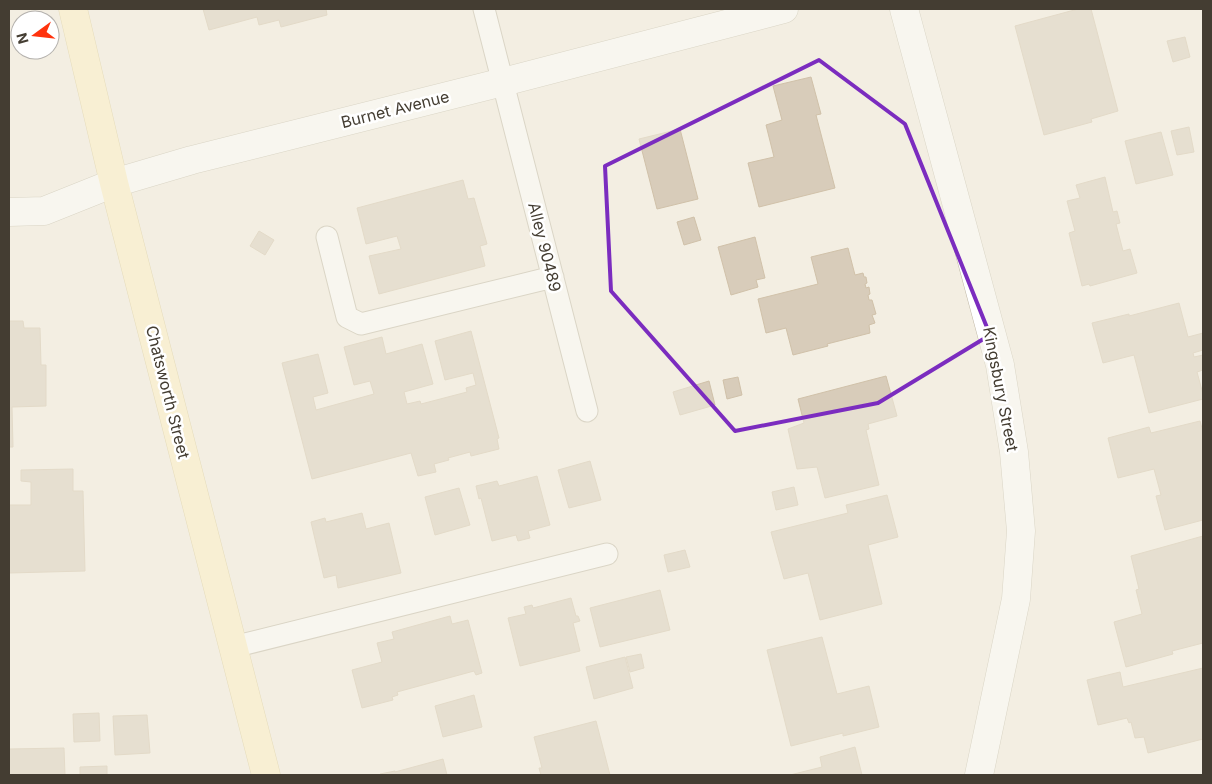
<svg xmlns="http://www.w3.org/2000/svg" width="1212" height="784" viewBox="0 0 1212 784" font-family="Inter,sans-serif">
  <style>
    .building { fill: #d8ccba; stroke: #d0c1a9 }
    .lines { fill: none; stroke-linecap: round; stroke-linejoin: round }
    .lane-casing { stroke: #beb6a4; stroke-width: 23 }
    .street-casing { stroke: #beb6a4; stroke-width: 29 }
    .secondary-casing { stroke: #d6c48d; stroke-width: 29 }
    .lane { stroke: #fff; stroke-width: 21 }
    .street { stroke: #fff; stroke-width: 28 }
    .secondary { stroke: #fff0c0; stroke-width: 28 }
    .marked { fill: none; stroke: #7b2cbf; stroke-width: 4; stroke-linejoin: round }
    .labels { text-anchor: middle; stroke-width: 5; stroke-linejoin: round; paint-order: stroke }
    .street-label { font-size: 16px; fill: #443d32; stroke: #fff }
  </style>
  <rect width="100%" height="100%" fill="#f3eee2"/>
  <path class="building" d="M 203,9 L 326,9 L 327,15 L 281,27 L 279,20 L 259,25 L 257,17 L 209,30 Z
    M 1078,9 L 1091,9 L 1118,111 L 1091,119 L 1092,122 L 1044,135 L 1015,26 Z
    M 1185,37 L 1190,57 L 1173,62 L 1167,41 Z
    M 811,77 L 821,114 L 816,115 L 835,188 L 759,207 L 748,163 L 774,157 L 766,125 L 782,120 L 773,86 Z
    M 1189,127 L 1194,152 L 1177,155 L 1171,131 Z
    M 680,129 L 698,199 L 657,209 L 639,139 Z
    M 1161,132 L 1173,175 L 1136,184 L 1125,141 Z
    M 1105,177 L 1113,212 L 1117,211 L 1120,223 L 1116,224 L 1123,251 L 1130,249 L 1137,273 L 1090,286 L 1089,284 L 1082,286 L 1069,233 L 1075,231 L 1067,201 L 1080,198 L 1076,185 Z
    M 463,180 L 468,199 L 474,198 L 487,244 L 480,246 L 485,266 L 379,294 L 369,256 L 401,249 L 397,236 L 366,244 L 357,208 Z
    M 694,217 L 701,240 L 684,245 L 677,222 Z
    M 259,231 L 274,240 L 265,255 L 250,246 Z
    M 755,237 L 765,278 L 756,280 L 758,287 L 731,295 L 718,247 Z
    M 848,248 L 855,275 L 863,273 L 864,277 L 866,277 L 867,283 L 865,284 L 866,288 L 869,287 L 870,294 L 868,295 L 869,300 L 872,300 L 876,314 L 872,315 L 875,323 L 869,325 L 870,333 L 827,344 L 828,346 L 793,355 L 786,328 L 766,333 L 758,299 L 818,284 L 811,257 Z
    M 1179,303 L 1188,337 L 1203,333 L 1203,350 L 1193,353 L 1194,357 L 1203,355 L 1203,370 L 1197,372 L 1203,394 L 1203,399 L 1149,413 L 1134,355 L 1103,363 L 1092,323 L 1129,314 L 1129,316 Z
    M 9,321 L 23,321 L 24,328 L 40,328 L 41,365 L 46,365 L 46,406 L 12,407 L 13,447 L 9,447 Z
    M 471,331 L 499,438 L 497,439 L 499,449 L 471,456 L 470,452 L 448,458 L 449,460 L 434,464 L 436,472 L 418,476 L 411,453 L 312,479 L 282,363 L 318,354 L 328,393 L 313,397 L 316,410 L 374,394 L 370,381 L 354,385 L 344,347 L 382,337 L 386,354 L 422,344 L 433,384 L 404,392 L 407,404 L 420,401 L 421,404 L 467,392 L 466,388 L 476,385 L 473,373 L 445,380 L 435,341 Z
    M 886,376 L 897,416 L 868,424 L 869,429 L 866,430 L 879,485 L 825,498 L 817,467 L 797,469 L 788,429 L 804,423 L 798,399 Z
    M 738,377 L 742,395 L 727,399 L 723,380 Z
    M 709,381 L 715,405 L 680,415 L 673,392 Z
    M 1200,421 L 1203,432 L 1203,520 L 1165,530 L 1156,496 L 1161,495 L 1154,469 L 1118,478 L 1108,438 L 1149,427 L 1151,433 Z
    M 590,461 L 601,500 L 569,508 L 558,470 Z
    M 73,469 L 73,491 L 83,491 L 85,571 L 9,573 L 9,505 L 31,505 L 31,482 L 21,481 L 21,470 Z
    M 537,476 L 550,525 L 528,531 L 530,538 L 518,541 L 516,535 L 492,541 L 481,498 L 479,499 L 476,486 L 497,481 L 499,486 Z
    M 794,487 L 798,505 L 776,510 L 772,492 Z
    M 459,488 L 470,525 L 435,535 L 425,497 Z
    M 887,495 L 898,537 L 868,545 L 882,604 L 820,620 L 808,573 L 784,579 L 771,532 L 848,513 L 846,505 Z
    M 362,513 L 366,529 L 389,523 L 401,573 L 338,588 L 336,575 L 324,578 L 311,522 L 325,518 L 326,522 Z
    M 1203,536 L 1203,643 L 1172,651 L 1173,654 L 1126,667 L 1114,622 L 1142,614 L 1136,590 L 1139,589 L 1131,556 Z
    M 685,550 L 690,567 L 668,572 L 664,555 Z
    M 660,590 L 670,630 L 600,647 L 590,608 Z
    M 571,598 L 576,616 L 578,616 L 580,621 L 573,623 L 580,651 L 520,666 L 508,618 L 526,614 L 524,607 L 532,605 L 533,608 Z
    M 450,616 L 452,624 L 468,620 L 482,673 L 476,675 L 474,671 L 397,692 L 398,695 L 392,697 L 393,700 L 362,708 L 352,670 L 382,662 L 377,643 L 394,639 L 392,632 Z
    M 822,637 L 837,694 L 869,686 L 879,727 L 843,736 L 843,733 L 791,746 L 767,650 Z
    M 641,654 L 644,668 L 630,672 L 626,657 Z
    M 625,657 L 633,688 L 594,699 L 586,667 Z
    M 1203,668 L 1203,739 L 1148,753 L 1144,737 L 1135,738 L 1131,722 L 1129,723 L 1127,718 L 1098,725 L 1087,680 L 1120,672 L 1123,687 Z
    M 474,695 L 482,727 L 443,737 L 435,706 Z
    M 99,713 L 100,741 L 74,742 L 73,714 Z
    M 147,715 L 150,753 L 115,755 L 113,716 Z
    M 596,721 L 610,775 L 541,775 L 539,768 L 542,768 L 534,737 Z
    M 855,747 L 862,775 L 790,775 L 822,767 L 820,757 Z
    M 64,748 L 65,775 L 9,775 L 9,749 Z
    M 443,759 L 447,775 L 380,775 L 380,774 L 395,771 L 395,772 Z
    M 107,766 L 107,775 L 80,775 L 80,767 Z"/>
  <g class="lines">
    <defs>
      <path id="lane" d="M 484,9 L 587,411
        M 327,237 L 347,317 L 361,324 L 553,277
        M 233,647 L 607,554"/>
      <path id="street" d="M 904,9 L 1000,365 L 1014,452 L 1021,531 L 1016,599 L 979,775
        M 9,212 L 44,211 L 114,183 L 192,160 L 503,82 L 784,9"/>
      <path id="secondary" d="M 73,9 L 114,183 L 266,775"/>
    </defs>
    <use href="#lane" class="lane-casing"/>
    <use href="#street" class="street-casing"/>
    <use href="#secondary" class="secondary-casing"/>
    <use href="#lane" class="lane"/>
    <use href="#street" class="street"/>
    <use href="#secondary" class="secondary"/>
  </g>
  <path d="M0 0H1212V784H0ZM 819,60 L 905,124 L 990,335 L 878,403 L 735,431 L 611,291 L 605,166 Z" fill="#f3eee2" fill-opacity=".55" fill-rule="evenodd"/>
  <path class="marked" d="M 819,60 L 905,124 L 990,335 L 878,403 L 735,431 L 611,291 L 605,166 Z"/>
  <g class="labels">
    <g class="street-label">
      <text transform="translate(395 109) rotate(-14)" y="6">Burnet Avenue</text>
      <text transform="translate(545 247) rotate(76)" y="6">Alley 90489</text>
      <text transform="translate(1001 389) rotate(79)" y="6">Kingsbury Street</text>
      <text transform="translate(168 392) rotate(76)" y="6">Chatsworth Street</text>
    </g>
  </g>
  <rect width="1212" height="784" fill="none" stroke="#443d32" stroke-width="20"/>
  <g transform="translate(35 35) rotate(255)"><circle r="24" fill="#ffffff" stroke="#b4b1ad"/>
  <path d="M0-4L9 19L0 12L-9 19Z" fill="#ff330d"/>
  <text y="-8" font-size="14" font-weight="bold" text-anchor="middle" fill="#443d32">N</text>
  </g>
</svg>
